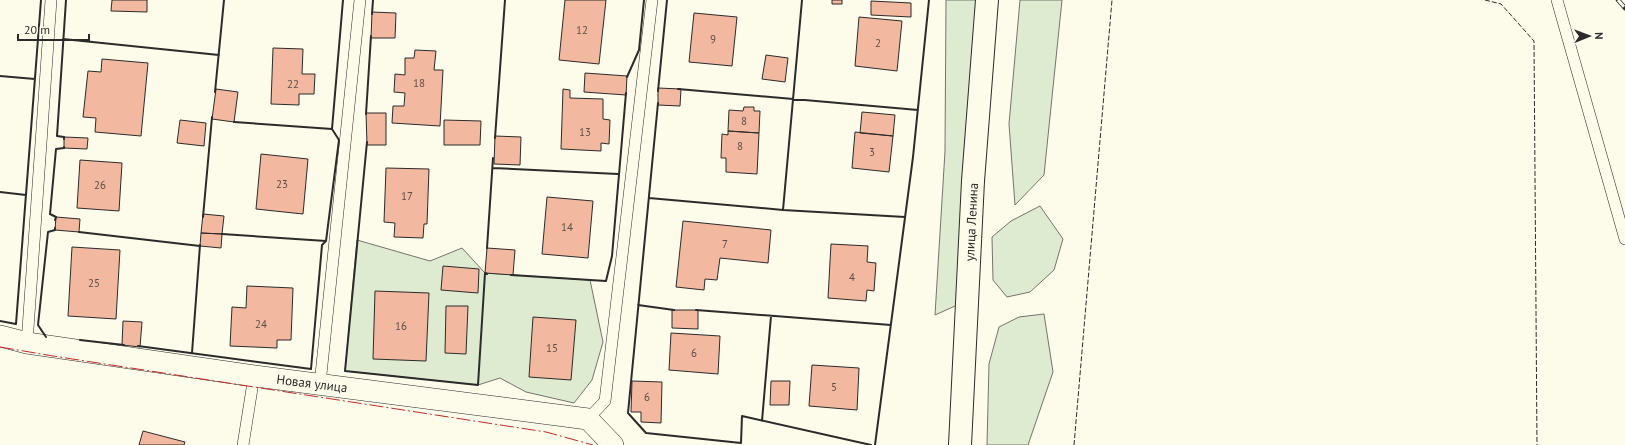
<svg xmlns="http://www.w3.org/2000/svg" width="1625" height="445" viewBox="0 0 1625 445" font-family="'PT Sans',sans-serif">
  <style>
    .green { fill: #deebd1; stroke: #74746e }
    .building { fill: #f2b8a0; stroke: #2b2b2b }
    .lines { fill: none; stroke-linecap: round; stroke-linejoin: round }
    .lane-casing { stroke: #2b2b2b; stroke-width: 12 }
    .street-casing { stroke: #2b2b2b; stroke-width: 22 }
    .secondary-casing { stroke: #2b2b2b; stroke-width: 24 }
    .lane { stroke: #fdfbea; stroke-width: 11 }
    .street { stroke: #fdfbea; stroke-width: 21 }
    .secondary { stroke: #fdfbea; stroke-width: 22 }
    .rail-casing { stroke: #2b2b2b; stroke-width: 4.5 }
    .rail { stroke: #fdfbea; stroke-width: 3; stroke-dasharray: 9; stroke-linecap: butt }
    .fence { stroke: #2b2b2b; stroke-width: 1; stroke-dasharray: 5 2; stroke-linecap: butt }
    .wall { stroke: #2b2b2b; stroke-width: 2 }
    .power { stroke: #c62828; stroke-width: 1; stroke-dasharray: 14 3 2 3; stroke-linecap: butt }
    .labels { text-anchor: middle; stroke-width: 3; stroke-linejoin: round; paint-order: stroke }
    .number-label { font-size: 11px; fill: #5d4e48 }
    .street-label { font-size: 13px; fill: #2b2b2b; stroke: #fdfbea }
  </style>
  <rect width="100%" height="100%" fill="#fdfbea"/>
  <path class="green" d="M 946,0 L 977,0 L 964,302 L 935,315 L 945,151 Z
    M 1020,0 L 1062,0 L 1044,175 L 1015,205 L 1009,124 Z
    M 1040,206 L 1063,239 L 1054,270 L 1030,292 L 1007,297 L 993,280 L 992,237 L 1011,221 Z
    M 357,240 L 430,261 L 462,248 L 485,273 L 590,280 L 603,342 L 592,380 L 574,403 L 526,392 L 500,378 L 478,385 L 345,371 Z
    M 1044,314 L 1053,372 L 1028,445 L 987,445 L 989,364 L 999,327 L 1019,317 Z"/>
  <path class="building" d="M 112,0 L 147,0 L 147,12 L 111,11 Z
    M 565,0 L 606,0 L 599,64 L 559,60 Z
    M 832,0 L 842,0 L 842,4 L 832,4 Z
    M 871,1 L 911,3 L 911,17 L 871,15 Z
    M 372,12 L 396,13 L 395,38 L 371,38 Z
    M 694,13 L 737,17 L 732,66 L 689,62 Z
    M 859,17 L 902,21 L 897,71 L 855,66 Z
    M 273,48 L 303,49 L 302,74 L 315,74 L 314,94 L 299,94 L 299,105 L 271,104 Z
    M 415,50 L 436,51 L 434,70 L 443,70 L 440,126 L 392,123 L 393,106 L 404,106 L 405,93 L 394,92 L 395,74 L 405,75 L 405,58 L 414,58 Z
    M 766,55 L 788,58 L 785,82 L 762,79 Z
    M 102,59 L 148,63 L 141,136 L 95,132 L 96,118 L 83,117 L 88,71 L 101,72 Z
    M 585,73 L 627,76 L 626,95 L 584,92 Z
    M 658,88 L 681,89 L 680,106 L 658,105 Z
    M 216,89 L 238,92 L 234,122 L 212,119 Z
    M 563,89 L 570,90 L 570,98 L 603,99 L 603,119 L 610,120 L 609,144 L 601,143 L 601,151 L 561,149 Z
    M 744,107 L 754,107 L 754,111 L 760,111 L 759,133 L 728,131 L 729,110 L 743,111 Z
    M 862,112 L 895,115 L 893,136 L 860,133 Z
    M 366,113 L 386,113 L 386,145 L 367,145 Z
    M 180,120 L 206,123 L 204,146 L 177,143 Z
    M 444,120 L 481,121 L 480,145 L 444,145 Z
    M 728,131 L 759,133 L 757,174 L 726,172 L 726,158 L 721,158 L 722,134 L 728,135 Z
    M 855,132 L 893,136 L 889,172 L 852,168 Z
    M 495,136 L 521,137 L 520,165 L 494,164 Z
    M 64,137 L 88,138 L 87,149 L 64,148 Z
    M 261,154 L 308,159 L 303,214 L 256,209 Z
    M 80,160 L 122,163 L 119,211 L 77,208 Z
    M 386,168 L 429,169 L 427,224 L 424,224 L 423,238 L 394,237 L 395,223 L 384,222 Z
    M 547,197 L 593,201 L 588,258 L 542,254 Z
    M 203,214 L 224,216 L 222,234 L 201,233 Z
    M 56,217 L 80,219 L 79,232 L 55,230 Z
    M 683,221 L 771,230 L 768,263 L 720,258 L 717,280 L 705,279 L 704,290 L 676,287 Z
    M 201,233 L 222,234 L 221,248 L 200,246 Z
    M 831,244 L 868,246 L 867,262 L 876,263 L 874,291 L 867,290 L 866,301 L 828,298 Z
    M 72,247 L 120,250 L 116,319 L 68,316 Z
    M 487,248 L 515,250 L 513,275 L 485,273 Z
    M 443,266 L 479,269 L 478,293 L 441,290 Z
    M 247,286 L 293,288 L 291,340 L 277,340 L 277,348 L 230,346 L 232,307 L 246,308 Z
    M 375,291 L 429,293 L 426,361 L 373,359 Z
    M 446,306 L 468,306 L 466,354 L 445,353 Z
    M 672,310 L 698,310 L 698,329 L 672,328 Z
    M 533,317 L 576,320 L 571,380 L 529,377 Z
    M 123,321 L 142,322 L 140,347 L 122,345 Z
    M 671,333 L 720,336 L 718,374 L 669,370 Z
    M 812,365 L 859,368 L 857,410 L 809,406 Z
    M 632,381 L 662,382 L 661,423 L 641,422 L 641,412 L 631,412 Z
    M 771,381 L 790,381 L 789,405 L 770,405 Z
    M 143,431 L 185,442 L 184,445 L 139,445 Z"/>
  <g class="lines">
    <defs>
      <path id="lane" d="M 1557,0 L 1625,239
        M 27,343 L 51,0
        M 320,384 L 360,0
        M 588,419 L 605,401 L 652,0
        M 243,445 L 254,376"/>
      <path id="street" d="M 0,336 L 27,343 L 254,376 L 588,419 L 613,445"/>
      <path id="secondary" d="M 960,445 L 973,181 L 987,0"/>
    </defs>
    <use href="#lane" class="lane-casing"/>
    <use href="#street" class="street-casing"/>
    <use href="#secondary" class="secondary-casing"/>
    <use href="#lane" class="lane"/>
    <use href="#street" class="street"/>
    <use href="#secondary" class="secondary"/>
    <defs>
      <path id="rail" d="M 1618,0 L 1625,8"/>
    </defs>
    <use href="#rail" class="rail-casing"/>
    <use href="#rail" class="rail"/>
    <path class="fence" d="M 1485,0 L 1501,4 L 1534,41 L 1537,445
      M 1074,445 L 1112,0"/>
    <path class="wall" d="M 372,14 L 373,0
      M 63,39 L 219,55
      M 0,76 L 35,79
      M 627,77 L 639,50 L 644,0
      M 678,89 L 918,110
      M 658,91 L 667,0
      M 215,92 L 224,0
      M 658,103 L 628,413 L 646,433 L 741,443 L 742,416 L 871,445
      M 366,114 L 371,36
      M 234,122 L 332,129
      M 495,138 L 505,0
      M 64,139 L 64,137 L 57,136 L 66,0
      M 367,142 L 345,371 L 478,385 L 485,273 L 487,274
      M 493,168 L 618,174
      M 0,192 L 26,195
      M 649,198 L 783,210 L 905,217
      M 783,210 L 802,0
      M 203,217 L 212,117
      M 55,220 L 56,217 L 50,214 L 56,149 L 64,148 L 64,147
      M 79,232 L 200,246
      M 222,234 L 326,241
      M 487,248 L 493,158
      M 511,275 L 606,281 L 612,256 L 626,93
      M 638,305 L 674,310
      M 696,310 L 891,325
      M 0,321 L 16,324 L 41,0
      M 46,337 L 38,325 L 48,232 L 55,230 L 55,228
      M 80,340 L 124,345
      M 138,346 L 311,369 L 322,245 L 326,241 L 339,140 L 332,129 L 343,0
      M 192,353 L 200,245
      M 762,421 L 771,316
      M 875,445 L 913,157 L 929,0"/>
    <path class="power" d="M 0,347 L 53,356 L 546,432 L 593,445"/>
  </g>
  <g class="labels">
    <g class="number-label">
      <text x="582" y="34">12</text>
      <text x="713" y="43">9</text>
      <text x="878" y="47">2</text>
      <text x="419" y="87">18</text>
      <text x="293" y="88">22</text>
      <text x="744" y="125">8</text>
      <text x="585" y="136">13</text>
      <text x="740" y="150">8</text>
      <text x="872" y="156">3</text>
      <text x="282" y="188">23</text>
      <text x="100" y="189">26</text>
      <text x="407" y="200">17</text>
      <text x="567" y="231">14</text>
      <text x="725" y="248">7</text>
      <text x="852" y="281">4</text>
      <text x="94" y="287">25</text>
      <text x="261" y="328">24</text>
      <text x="401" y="330">16</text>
      <text x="552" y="352">15</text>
      <text x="694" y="357">6</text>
      <text x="834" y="391">5</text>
      <text x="647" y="401">6</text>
    </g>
    <g class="street-label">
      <text transform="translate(971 222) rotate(-87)" y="5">улица Ленина</text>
      <text transform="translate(312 383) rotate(7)" y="5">Новая улица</text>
    </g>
  </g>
  <g transform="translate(1589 36) rotate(89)" stroke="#fdfbea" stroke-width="3" paint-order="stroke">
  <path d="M0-3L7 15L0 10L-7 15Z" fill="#2b2b2b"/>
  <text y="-6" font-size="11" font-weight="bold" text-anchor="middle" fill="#2b2b2b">N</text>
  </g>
  <path d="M18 34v6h71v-6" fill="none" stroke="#2b2b2b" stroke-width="2"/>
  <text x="24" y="34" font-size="12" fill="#2b2b2b" stroke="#fdfbea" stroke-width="3" paint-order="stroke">20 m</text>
</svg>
